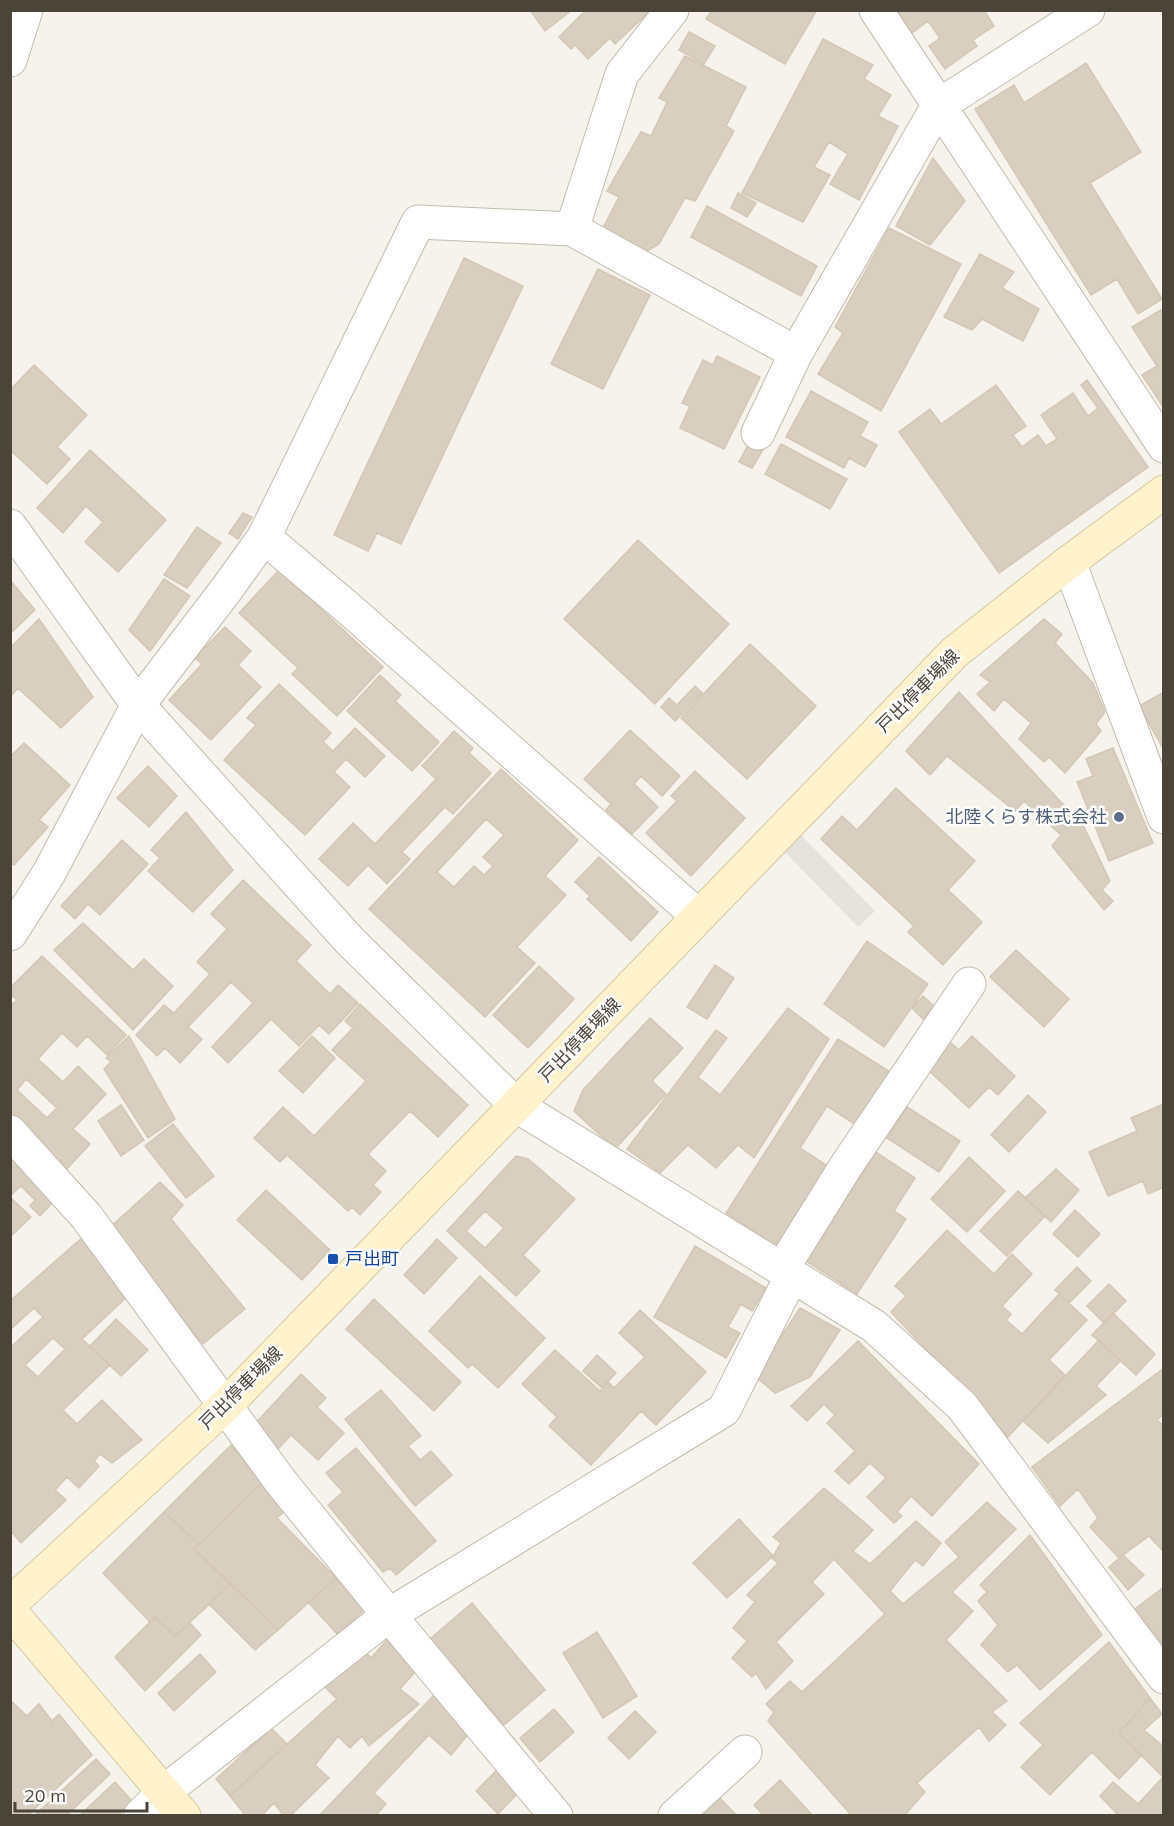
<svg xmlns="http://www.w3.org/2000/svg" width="1174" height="1826" viewBox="0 0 1174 1826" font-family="Mulish,'Noto Sans JP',sans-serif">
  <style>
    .industrial { fill: #e6e2dd }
    .building { fill: #d8cfc1; stroke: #d3c7b4; stroke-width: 1.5; fill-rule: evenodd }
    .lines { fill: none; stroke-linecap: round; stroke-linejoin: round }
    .street-casing { stroke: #c2bbae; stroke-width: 35 }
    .secondary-casing { stroke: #d6c79b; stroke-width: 35 }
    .street { stroke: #fff; stroke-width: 33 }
    .secondary { stroke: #fff3cd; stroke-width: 33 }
    .service-dot { fill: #5c6f8a; stroke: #fff; stroke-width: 2 }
    .transit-dot { fill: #1a4fb4; stroke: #fff; stroke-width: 2 }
    .labels { text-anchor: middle; stroke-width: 5; stroke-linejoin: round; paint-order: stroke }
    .street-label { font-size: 18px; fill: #4b4439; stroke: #fff }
    .service-label { font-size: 18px; fill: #4e5e75; stroke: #fff; text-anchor: end }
    .transit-label { font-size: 18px; fill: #164399; stroke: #fff; text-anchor: start }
  </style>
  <rect width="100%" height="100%" fill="#f6f3ec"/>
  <path class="industrial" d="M 801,835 L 875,911 L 858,927 L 785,852 Z"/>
  <path class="building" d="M 530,10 L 572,10 L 545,31 Z
    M 586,10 L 649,10 L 650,11 L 615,44 L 610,38 L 588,59 L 575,45 L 571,49 L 559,37 Z
    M 712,10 L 817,10 L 785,64 L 706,19 Z
    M 896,10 L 984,10 L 994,26 L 973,40 L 977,46 L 945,69 L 929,46 L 940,38 L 928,21 L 912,33 Z
    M 689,32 L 715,46 L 704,64 L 679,50 Z
    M 823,39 L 873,65 L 864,79 L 891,95 L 878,116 L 898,126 L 859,200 L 830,184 L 848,154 L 829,142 L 814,167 L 830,175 L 803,222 L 742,193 Z
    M 685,56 L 746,87 L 726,126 L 734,131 L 695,201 L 685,198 L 659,244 L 646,252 L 603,228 L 619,197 L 607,191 L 641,132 L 651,136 L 667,102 L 659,98 Z
    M 1086,63 L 1141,152 L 1090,183 L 1162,299 L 1138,314 L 1117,279 L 1091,295 L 975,109 L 1014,85 L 1024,103 Z
    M 933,158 L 965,201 L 930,245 L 896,226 Z
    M 738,193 L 756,203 L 747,217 L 731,208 Z
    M 707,206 L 817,266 L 801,296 L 691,237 Z
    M 889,228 L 961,264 L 881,411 L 818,374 L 843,333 L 835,327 Z
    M 980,254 L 1014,272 L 1002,288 L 1039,309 L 1023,341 L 982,319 L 972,330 L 944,317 Z
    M 464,258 L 523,286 L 401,544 L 377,533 L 368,551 L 334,535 Z
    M 598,269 L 650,295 L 603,389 L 551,364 Z
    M 1164,308 L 1164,408 L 1142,375 L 1157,366 L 1132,327 Z
    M 717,356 L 760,377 L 724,449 L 680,428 L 690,406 L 682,403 L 703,360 L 713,365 Z
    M 34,365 L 87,415 L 57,447 L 70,459 L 47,484 L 10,450 L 10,390 Z
    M 1087,380 L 1148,467 L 999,573 L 899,432 L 930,409 L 941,424 L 996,385 L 1026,426 L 1013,435 L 1022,447 L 1038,435 L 1046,446 L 1057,439 L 1041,415 L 1073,393 L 1088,416 L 1098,408 L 1081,385 Z
    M 811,391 L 868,422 L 860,436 L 877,445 L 865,467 L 849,458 L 844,468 L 786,437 Z
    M 750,441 L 764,448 L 752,468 L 739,462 Z
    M 781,444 L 847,479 L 830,509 L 765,474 Z
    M 90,450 L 166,520 L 118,572 L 85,542 L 103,522 L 86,506 L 63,533 L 37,508 Z
    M 243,513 L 252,517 L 238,539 L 229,533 Z
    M 197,527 L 221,543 L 187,588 L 164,575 Z
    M 638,540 L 729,624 L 655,704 L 564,619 Z
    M 279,570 L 383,667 L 337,716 L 292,674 L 298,668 L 239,613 Z
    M 164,579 L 190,596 L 150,651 L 129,630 Z
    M 10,580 L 35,610 L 10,634 Z
    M 39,619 L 93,697 L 61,728 L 18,688 L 10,697 L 10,648 Z
    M 1044,619 L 1062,634 L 1055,643 L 1093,683 L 1105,712 L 1096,724 L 1101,731 L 1065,773 L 1049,757 L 1044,762 L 1019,739 L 1031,723 L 1004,699 L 994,711 L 977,694 L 990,682 L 980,675 Z
    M 225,627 L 251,651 L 238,665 L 261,687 L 211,740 L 169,700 L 202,664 L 195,658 Z
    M 750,644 L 816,706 L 747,779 L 681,718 Z
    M 380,675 L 401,695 L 395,701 L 439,742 L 412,771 L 347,711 Z
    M 279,684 L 331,733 L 323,742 L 333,751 L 355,728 L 385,756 L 365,777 L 346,759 L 334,772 L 350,787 L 305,835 L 224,760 L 256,725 L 247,718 Z
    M 695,686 L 702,693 L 675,721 L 661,707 L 669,698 L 677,705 Z
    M 959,692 L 1084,827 L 1110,881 L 1102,890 L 1113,901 L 1104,910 L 1052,846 L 1061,835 L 1024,801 L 1015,811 L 947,756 L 930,775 L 906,751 Z
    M 1164,692 L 1164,750 L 1139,706 Z
    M 630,730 L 680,776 L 662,796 L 641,776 L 634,784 L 658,807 L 632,834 L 606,810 L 611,804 L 584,779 Z
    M 454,731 L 473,748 L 469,753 L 491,773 L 453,814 L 445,807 L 402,852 L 410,859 L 387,884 L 368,865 L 348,886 L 319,859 L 353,823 L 375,844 L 436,779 L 422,766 Z
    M 24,743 L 70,785 L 39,820 L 48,827 L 14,865 L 10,862 L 10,757 Z
    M 1113,748 L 1153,843 L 1109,861 L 1077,782 L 1093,776 L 1086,759 Z
    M 148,766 L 177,796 L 149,827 L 117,798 Z
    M 501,769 L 578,840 L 545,876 L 566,895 L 517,947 L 535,963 L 485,1017 L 369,909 ZM 486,819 L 504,835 L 483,857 L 493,866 L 484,875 L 474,866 L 454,887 L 437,872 Z
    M 695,771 L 745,818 L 691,876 L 646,833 L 677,801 L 671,796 Z
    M 896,788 L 975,861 L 948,890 L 982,922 L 943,965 L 908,932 L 914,926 L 821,839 L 842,816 L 857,830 Z
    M 186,812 L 233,870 L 193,912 L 148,871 L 160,858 L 151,850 Z
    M 122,840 L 148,864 L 100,915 L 88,904 L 75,919 L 61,906 Z
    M 599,857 L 658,912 L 631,941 L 587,899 L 590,896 L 575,882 Z
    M 243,880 L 311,945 L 296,961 L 330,994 L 338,985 L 358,1003 L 329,1034 L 319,1025 L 299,1046 L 271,1019 L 228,1063 L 212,1047 L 253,1003 L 231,982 L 188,1027 L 202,1039 L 180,1063 L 165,1048 L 157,1056 L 136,1035 L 164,1005 L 174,1013 L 210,974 L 197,962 L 227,929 L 211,914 Z
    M 83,923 L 133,970 L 144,959 L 173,986 L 133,1030 L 54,950 Z
    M 867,941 L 928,984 L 884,1047 L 824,1004 Z
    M 1016,950 L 1069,999 L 1044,1027 L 990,977 Z
    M 42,956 L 126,1035 L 107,1055 L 87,1036 L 77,1047 L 62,1033 L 38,1059 L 63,1082 L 78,1066 L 106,1094 L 73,1129 L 90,1144 L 64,1172 L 10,1116 L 10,1006 L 17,1000 L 10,994 L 10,988 ZM 26,1079 L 57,1108 L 47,1118 L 17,1090 Z
    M 715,965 L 734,978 L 707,1019 L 687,1007 Z
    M 539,966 L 574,999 L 528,1048 L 493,1015 Z
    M 923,996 L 935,1007 L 923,1019 L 912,1008 Z
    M 360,1004 L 468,1105 L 438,1137 L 410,1111 L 368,1154 L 386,1171 L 373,1185 L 381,1192 L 360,1215 L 352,1207 L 348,1211 L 287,1155 L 280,1162 L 254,1138 L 283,1107 L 314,1136 L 366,1081 L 332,1050 L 353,1028 L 345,1021 Z
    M 788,1008 L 829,1039 L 754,1158 L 738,1145 L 716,1168 L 688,1145 L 660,1173 L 627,1149 L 716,1030 L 727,1038 L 698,1077 L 720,1095 Z
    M 650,1018 L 683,1048 L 652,1081 L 666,1094 L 615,1149 L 574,1111 L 583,1090 Z
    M 129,1036 L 175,1119 L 148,1138 L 104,1069 L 111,1062 L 106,1058 Z
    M 312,1036 L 335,1058 L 303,1093 L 279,1071 Z
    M 972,1036 L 1015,1076 L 998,1095 L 989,1087 L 969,1108 L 926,1068 L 950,1042 L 959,1050 Z
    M 838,1039 L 890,1072 L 856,1125 L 827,1106 L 800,1148 L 832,1169 L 781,1249 L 726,1213 Z
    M 1028,1095 L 1046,1112 L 1009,1152 L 991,1135 Z
    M 1164,1104 L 1164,1187 L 1148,1194 L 1143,1181 L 1108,1196 L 1089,1152 L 1137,1131 L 1131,1118 Z
    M 121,1105 L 144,1140 L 121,1156 L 98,1121 Z
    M 907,1107 L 960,1141 L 939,1172 L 887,1138 Z
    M 173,1124 L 214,1176 L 186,1198 L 145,1146 Z
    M 10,1150 L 56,1199 L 40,1216 L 30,1206 L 35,1200 L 21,1186 L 10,1196 Z
    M 876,1152 L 915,1178 L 894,1211 L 906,1219 L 857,1294 L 806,1261 Z
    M 516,1156 L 528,1159 L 575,1199 L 523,1255 L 540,1271 L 516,1296 L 447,1231 ZM 485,1211 L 504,1228 L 485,1248 L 466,1231 Z
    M 969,1157 L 1005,1191 L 967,1232 L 931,1199 Z
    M 1056,1169 L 1079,1190 L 1051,1222 L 1025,1198 Z
    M 160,1182 L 183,1205 L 171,1219 L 245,1309 L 203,1344 L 108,1229 Z
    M 266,1190 L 330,1250 L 302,1280 L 237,1220 Z
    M 1018,1191 L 1045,1216 L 1007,1256 L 980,1231 Z
    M 10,1197 L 31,1217 L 10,1237 Z
    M 1075,1210 L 1100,1234 L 1078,1257 L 1053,1234 Z
    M 947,1230 L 994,1274 L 1012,1254 L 1032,1274 L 1002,1306 L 1011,1314 L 1006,1320 L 1022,1334 L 1059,1294 L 1087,1320 L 1049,1360 L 1065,1375 L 1008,1437 L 891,1312 L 906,1296 L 895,1286 Z
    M 84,1236 L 128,1296 L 82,1339 L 110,1365 L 63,1410 L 77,1424 L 102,1400 L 142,1440 L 112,1463 L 100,1454 L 94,1461 L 99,1466 L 79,1488 L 67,1477 L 55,1490 L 66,1500 L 21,1543 L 10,1530 L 10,1348 L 43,1317 L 34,1308 L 10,1330 L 10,1301 ZM 53,1338 L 65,1349 L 38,1377 L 25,1365 Z
    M 437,1239 L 457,1258 L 424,1294 L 404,1275 Z
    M 695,1246 L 766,1288 L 752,1311 L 741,1304 L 728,1327 L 740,1333 L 726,1358 L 654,1317 Z
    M 1077,1267 L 1091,1281 L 1069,1303 L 1055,1290 Z
    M 480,1276 L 545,1338 L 498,1388 L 472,1364 L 468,1368 L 429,1331 Z
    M 1109,1284 L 1126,1301 L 1104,1323 L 1087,1306 Z
    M 374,1299 L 461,1382 L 434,1411 L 346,1329 Z
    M 800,1308 L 840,1330 L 810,1377 L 775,1393 L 755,1376 Z
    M 640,1310 L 706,1372 L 656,1425 L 641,1411 L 591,1465 L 549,1426 L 557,1417 L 522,1384 L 555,1350 L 600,1391 L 608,1382 L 614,1388 L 645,1357 L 619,1333 Z
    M 1113,1313 L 1155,1354 L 1136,1375 L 1092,1335 Z
    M 116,1319 L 148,1350 L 121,1376 L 90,1346 Z
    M 1099,1340 L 1120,1361 L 1096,1386 L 1106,1395 L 1048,1443 L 1023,1421 Z
    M 858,1341 L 979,1464 L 932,1516 L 911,1496 L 897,1512 L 902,1516 L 894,1523 L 867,1497 L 886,1478 L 870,1463 L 849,1484 L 835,1471 L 855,1451 L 827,1423 L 835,1415 L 824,1404 L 807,1421 L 791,1406 Z
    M 597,1355 L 616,1373 L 602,1388 L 583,1371 Z
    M 1164,1368 L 1164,1414 L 1157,1420 L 1164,1426 L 1164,1552 L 1149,1536 L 1119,1558 L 1090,1527 L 1098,1518 L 1078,1489 L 1060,1506 L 1032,1467 Z
    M 301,1374 L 326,1398 L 317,1407 L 344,1433 L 318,1460 L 291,1435 L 277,1450 L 252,1427 Z
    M 381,1390 L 421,1436 L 408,1446 L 420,1460 L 431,1451 L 452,1475 L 415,1506 L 345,1419 Z
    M 231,1445 L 262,1483 L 199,1544 L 164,1512 Z
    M 356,1448 L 436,1541 L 396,1575 L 390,1568 L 383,1572 L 328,1505 L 343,1492 L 326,1473 Z
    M 262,1483 L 286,1510 L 277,1518 L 336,1578 L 278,1630 L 194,1549 Z
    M 824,1488 L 873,1530 L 853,1551 L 870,1564 L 916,1521 L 941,1543 L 923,1566 L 915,1560 L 890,1591 L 903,1604 L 959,1557 L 945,1542 L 987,1502 L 1016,1529 L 952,1592 L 973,1611 L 946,1640 L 1007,1701 L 992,1712 L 1006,1725 L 989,1741 L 979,1727 L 917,1783 L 925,1792 L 904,1816 L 852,1816 L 768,1721 L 774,1712 L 766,1704 L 790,1681 L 802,1692 L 885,1614 L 834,1559 L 812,1582 L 824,1594 L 776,1642 L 793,1661 L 766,1689 L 756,1673 L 752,1677 L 732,1658 L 747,1641 L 733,1628 L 755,1602 L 747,1595 L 778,1563 L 772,1558 L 781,1543 L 773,1537 Z
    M 164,1512 L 199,1544 L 194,1549 L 231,1584 L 175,1636 L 155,1617 L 150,1622 L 103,1573 Z
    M 739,1519 L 773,1556 L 727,1598 L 693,1563 Z
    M 1030,1535 L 1102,1635 L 1040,1690 L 1017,1665 L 1008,1672 L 981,1645 L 998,1625 L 978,1601 L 987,1592 L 980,1585 Z
    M 1123,1555 L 1144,1575 L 1128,1590 L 1109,1567 Z
    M 336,1578 L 366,1608 L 338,1635 L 309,1603 Z
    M 231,1584 L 278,1630 L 255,1650 L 209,1604 Z
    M 1164,1587 L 1164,1646 L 1135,1609 Z
    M 472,1603 L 545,1690 L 504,1725 L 430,1639 Z
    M 155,1617 L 175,1636 L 190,1623 L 201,1635 L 145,1691 L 115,1657 Z
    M 597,1632 L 637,1696 L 603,1718 L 563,1653 Z
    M 387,1640 L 415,1672 L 400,1689 L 419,1704 L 369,1746 L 362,1736 L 350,1748 L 338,1736 L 315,1765 L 329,1778 L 290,1816 L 284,1816 L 274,1803 L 261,1816 L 246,1816 L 230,1796 L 337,1699 L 322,1684 L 362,1648 L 371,1658 Z
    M 1109,1642 L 1150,1698 L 1119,1733 L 1141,1756 L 1119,1779 L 1092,1752 L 1050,1795 L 1021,1767 L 1043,1745 L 1020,1723 Z
    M 200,1654 L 216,1672 L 174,1711 L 158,1693 Z
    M 435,1694 L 471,1731 L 451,1755 L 429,1735 L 374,1793 L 386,1804 L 375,1816 L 319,1816 Z
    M 1150,1698 L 1162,1714 L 1144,1730 L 1164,1747 L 1164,1816 L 1119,1816 L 1100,1796 L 1113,1782 L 1138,1804 L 1163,1777 L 1119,1733 Z
    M 10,1700 L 27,1716 L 39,1704 L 52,1721 L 59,1714 L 92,1755 L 27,1816 L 13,1816 L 10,1813 Z
    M 554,1709 L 574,1732 L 540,1762 L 520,1738 Z
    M 635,1711 L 656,1732 L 629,1759 L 608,1738 Z
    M 271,1728 L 287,1744 L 230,1796 L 216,1779 Z
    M 96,1759 L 110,1774 L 66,1816 L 34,1816 Z
    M 497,1770 L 519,1792 L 498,1814 L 476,1791 Z
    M 780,1780 L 813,1816 L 764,1816 L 754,1805 Z
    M 115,1782 L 132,1801 L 117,1816 L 79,1816 Z
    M 715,1793 L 737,1816 L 691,1816 Z"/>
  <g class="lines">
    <defs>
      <path id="street" d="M 672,10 L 622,74 L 572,229 L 796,353 L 938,106 L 1088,10
        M 876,10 L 1164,446
        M 10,60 L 26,10
        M 758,433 L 796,353
        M 10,526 L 138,705 L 349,940 L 517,1106 L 874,1326 L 962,1406 L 1164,1677
        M 264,537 L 418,222 L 572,229
        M 1069,562 L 1164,817
        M 10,934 L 49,873 L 138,705 L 226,590 L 264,537 L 348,608 L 698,916
        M 10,1132 L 86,1216 L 281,1482 L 389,1615 L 556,1816
        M 782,1269 L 846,1166 L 969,984
        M 140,1816 L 164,1792 L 389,1615 L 724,1410 L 792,1275
        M 675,1816 L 745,1752"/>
      <path id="secondary" d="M 10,1604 L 225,1406 L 955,652 L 1069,562 L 1164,492
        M 10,1611 L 184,1816"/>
    </defs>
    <use href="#street" class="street-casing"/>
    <use href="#secondary" class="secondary-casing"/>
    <use href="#street" class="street"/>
    <use href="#secondary" class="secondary"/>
  </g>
  <circle class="service-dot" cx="1119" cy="817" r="6"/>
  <rect class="transit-dot" x="327" y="1253" width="12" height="12" rx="3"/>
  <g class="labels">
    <g class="street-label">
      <text transform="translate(918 691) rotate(-45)" y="6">戸出停車場線</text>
      <text transform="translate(580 1040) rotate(-46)" y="6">戸出停車場線</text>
      <text transform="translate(241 1388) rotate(-45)" y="6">戸出停車場線</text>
    </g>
    <g class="service-label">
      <text x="1107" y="823">北陸くらす株式会社</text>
    </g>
    <g class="transit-label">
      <text x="345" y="1265">戸出町</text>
    </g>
  </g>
  <rect width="1174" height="1826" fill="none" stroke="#4b4439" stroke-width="24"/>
  <path d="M15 1802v9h132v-9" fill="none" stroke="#4b4439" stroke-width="3"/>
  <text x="24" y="1802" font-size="18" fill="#4b4439" stroke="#ffffff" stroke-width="4.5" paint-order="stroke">20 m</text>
</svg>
